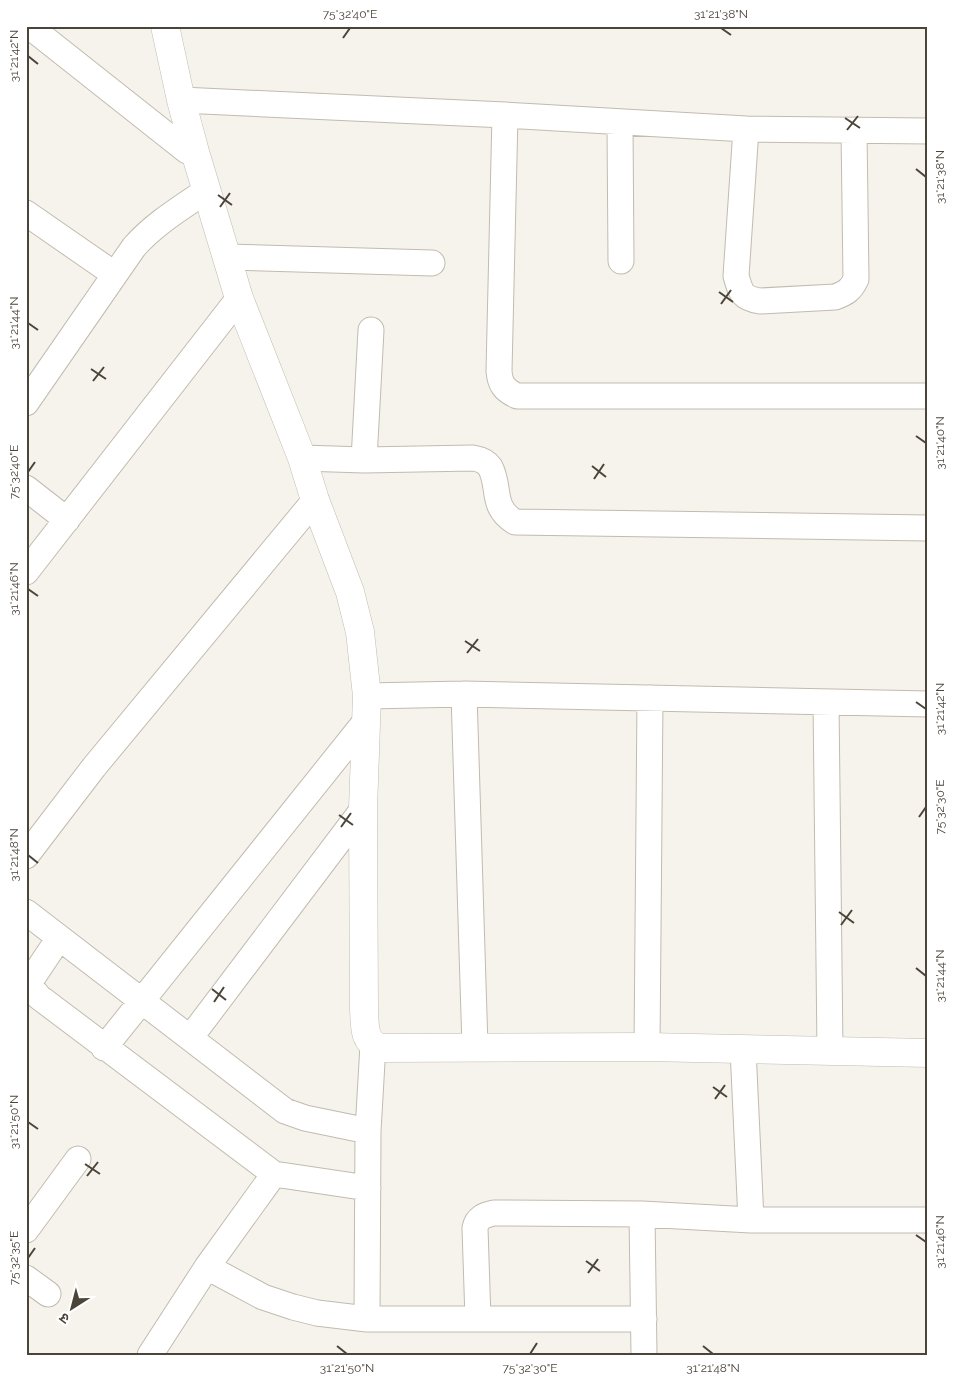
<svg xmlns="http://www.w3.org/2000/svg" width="954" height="1381" viewBox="0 0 954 1381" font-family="Raleway,'Noto Sans Devanagari',sans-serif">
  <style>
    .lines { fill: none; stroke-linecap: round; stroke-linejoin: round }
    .minor-casing { stroke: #c2bbae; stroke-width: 27 }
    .tertiary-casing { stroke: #c2bbae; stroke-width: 29 }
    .minor { stroke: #fff; stroke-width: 25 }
    .tertiary { stroke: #fff; stroke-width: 28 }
    .ticks { fill: none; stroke: #4b4439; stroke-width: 2 }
    .neatline { fill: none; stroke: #4b4439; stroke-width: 2 }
    .ticks-label { font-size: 12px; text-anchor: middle; fill: #4b4439 }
  </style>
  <rect width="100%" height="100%" fill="#f6f3ec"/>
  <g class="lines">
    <defs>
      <path id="minor" d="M 29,26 L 187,151 L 195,152
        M 181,100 L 505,115 L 746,129 L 928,131
        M 505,115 L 499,371 C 500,384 504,390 517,396 L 928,396
        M 620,123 L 621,261
        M 746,129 L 736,276 C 741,293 742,298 760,301 L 835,297 C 846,293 851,290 856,279 L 854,130
        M 26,213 L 114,274
        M 227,257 L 432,263
        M 26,403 L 134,247 C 154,224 181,208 207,190
        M 302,458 L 364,460 L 473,458 C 479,459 486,461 490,467 C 501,487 490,507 515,522 L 928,528
        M 364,460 L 371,330
        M 26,488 L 67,520
        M 26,572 L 239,298
        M 464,694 L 475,1047
        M 367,696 L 464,694 L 928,704
        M 826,702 L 830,1050
        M 26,856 L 94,767 L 315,500
        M 26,912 L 285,1111 L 305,1118 L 368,1131
        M 59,938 L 31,980 L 30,986 L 39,997 L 274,1174 L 368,1188
        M 190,1038 L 363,809
        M 647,1047 L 650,698
        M 104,1048 L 365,722
        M 743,1049 L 751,1220
        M 642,1214 L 644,1355
        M 26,1230 L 78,1159
        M 207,1267 L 263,1297 L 293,1307 L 317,1313 L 367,1319 L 644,1319
        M 26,1278 L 48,1294
        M 367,1319 L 368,1131 L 373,1045
        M 478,1319 L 475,1228 C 477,1218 484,1215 494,1213 L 642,1214 L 751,1220 L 928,1220
        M 150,1355 L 207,1267 L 274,1174"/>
      <path id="tertiary" d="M 165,26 L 181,100 L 195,152 L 239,298 L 302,458 L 315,500 L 350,592 L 360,632 L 367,696 L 363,809 L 364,1009 C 365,1025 363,1042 380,1048 L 647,1047 L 928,1053"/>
    </defs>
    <use href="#minor" class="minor-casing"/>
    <use href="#tertiary" class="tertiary-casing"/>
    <use href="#minor" class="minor"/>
    <use href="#tertiary" class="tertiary"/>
  </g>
  <path class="ticks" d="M 721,28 L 731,35M 343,38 L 350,28M 28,56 L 38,64M 845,118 L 860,128M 847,130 L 858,116M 916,169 L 926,177M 218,195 L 232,205M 220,207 L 230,193M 719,292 L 733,302M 721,304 L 731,290M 28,323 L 38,330M 91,369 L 106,379M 93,381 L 104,367M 916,436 L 926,443M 592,466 L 606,477M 28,472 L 35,462M 594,479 L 604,464M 28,589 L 38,596M 465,641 L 480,651M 467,653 L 478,639M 916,702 L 926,709M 339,815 L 353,825M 919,817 L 926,807M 341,827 L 351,813M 28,855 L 38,863M 839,912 L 854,923M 841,925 L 852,910M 916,968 L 926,976M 212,989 L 226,1000M 214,1002 L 224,987M 713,1087 L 727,1097M 715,1099 L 725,1085M 28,1122 L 38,1129M 85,1164 L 100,1174M 87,1176 L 98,1162M 916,1235 L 926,1242M 28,1258 L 35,1248M 586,1261 L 600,1271M 588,1273 L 598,1259M 337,1346 L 347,1354M 703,1346 L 713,1354M 530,1354 L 537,1343"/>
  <rect width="954" height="1381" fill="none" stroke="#ffffff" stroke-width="55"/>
  <g transform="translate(72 1308) rotate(216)" stroke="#ffffff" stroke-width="4" paint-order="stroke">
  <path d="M0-4L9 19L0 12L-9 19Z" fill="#4b4439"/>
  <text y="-8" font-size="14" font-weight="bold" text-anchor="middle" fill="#4b4439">उ</text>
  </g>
  <rect x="28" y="28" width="898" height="1326" class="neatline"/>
  <g class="ticks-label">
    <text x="350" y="18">75°32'40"E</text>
    <text x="721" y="18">31°21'38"N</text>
    <text transform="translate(14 56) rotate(-90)" y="4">31°21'42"N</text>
    <text transform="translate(940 177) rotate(-90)" y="4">31°21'38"N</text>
    <text transform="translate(14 323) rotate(-90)" y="4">31°21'44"N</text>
    <text transform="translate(940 443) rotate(-90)" y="4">31°21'40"N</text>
    <text transform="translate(14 472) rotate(-90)" y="4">75°32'40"E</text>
    <text transform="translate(14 589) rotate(-90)" y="4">31°21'46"N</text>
    <text transform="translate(940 709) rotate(-90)" y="4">31°21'42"N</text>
    <text transform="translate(940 807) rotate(-90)" y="4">75°32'30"E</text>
    <text transform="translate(14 855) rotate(-90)" y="4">31°21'48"N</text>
    <text transform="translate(940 976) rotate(-90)" y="4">31°21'44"N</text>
    <text transform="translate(14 1122) rotate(-90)" y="4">31°21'50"N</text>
    <text transform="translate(940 1242) rotate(-90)" y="4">31°21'46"N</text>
    <text transform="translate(14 1258) rotate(-90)" y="4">75°32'35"E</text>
    <text x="347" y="1372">31°21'50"N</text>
    <text x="530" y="1372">75°32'30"E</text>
    <text x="713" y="1372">31°21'48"N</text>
  </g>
</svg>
